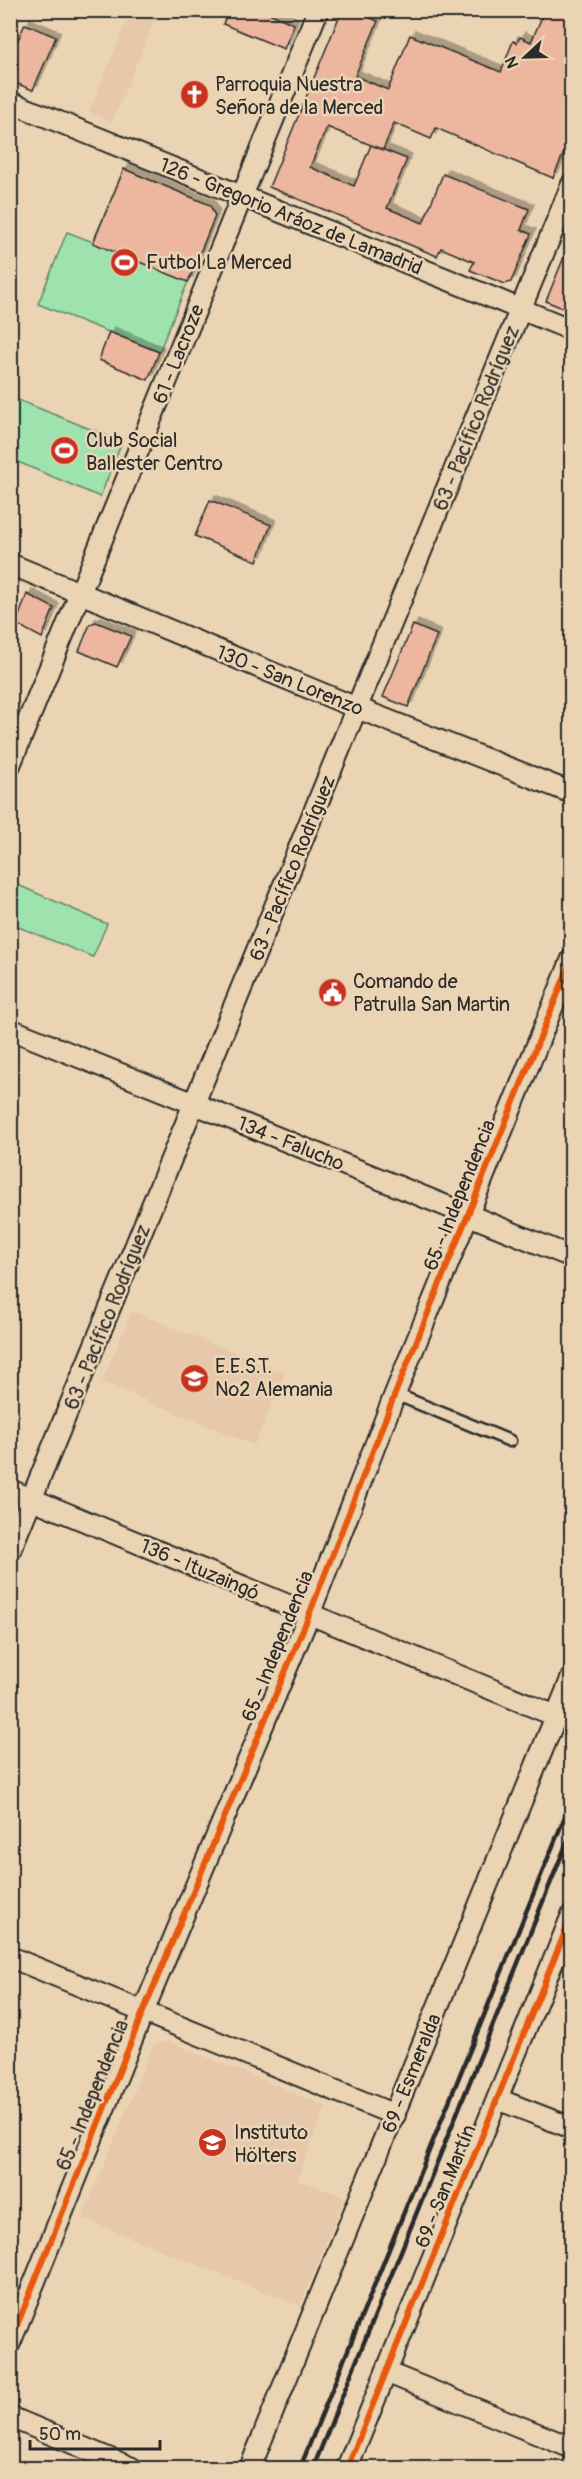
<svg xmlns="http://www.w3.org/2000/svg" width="582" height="2479" viewBox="0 0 582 2479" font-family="Pangolin,sans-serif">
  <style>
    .built { fill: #e7c8aa }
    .green { fill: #9ee2ae; stroke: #64866c; stroke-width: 1.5 }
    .building { fill: #ecb79e; stroke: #2b2b2b; stroke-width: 1.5; filter: url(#shadow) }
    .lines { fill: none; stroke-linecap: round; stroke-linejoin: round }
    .service-casing { stroke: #2b2b2b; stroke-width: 15 }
    .minor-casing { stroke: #2b2b2b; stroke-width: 24 }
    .service { stroke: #ead4b3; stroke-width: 10 }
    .minor { stroke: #ead4b3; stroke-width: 20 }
    .rail { stroke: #2b2b2b; stroke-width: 4.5 }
    .cycleway-casing { stroke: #ead4b3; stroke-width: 10 }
    .cycleway { stroke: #e8590c; stroke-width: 6 }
    .labels { text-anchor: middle; stroke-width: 5; stroke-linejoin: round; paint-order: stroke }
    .poi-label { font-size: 20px; fill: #2b2b2b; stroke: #ead4b3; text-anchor: start }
    .street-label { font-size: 20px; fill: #2b2b2b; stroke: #ead4b3 }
  </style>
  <defs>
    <filter id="shadow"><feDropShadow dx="5" dy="-5" stdDeviation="0" flood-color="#0004"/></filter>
  </defs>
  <rect width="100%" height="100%" fill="#ead4b3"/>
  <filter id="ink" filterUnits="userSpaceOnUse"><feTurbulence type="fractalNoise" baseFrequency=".0167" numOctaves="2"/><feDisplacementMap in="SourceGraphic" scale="12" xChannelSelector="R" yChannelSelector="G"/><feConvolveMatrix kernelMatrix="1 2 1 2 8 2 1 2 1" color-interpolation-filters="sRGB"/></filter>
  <g filter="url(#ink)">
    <path class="built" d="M 131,11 L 158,11 L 112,122 L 89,112 Z
      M 132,1311 L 285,1373 L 254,1445 L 102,1382 Z
      M 167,2041 L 326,2106 L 297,2180 L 345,2197 L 300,2306 L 82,2218 L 153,2046 Z"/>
    <path class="green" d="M 124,169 L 210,205 L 215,216 L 159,352 L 38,304 L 67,232 L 93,242 Z
      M 11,397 L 122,442 L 100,497 L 11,459 Z
      M 11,882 L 107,924 L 93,957 L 11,924 Z"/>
    <path class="building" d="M 228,10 L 262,10 L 294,24 L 284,49 L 223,24 Z
      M 342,10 L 351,10 L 378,21 L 355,76 L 388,90 L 410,35 L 501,72 L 513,41 L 517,43 L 520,37 L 531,42 L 545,10 L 572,10 L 572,134 L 553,178 L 436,128 L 431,139 L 394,123 L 383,150 L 327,127 L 310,167 L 354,186 L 371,145 L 407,159 L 387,208 L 423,223 L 443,174 L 529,209 L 521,230 L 531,234 L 511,282 L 505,284 L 470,270 L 474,262 L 441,248 L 437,256 L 269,187 Z
      M 25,24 L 56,37 L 33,90 L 10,81 L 10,58 Z
      M 124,169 L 210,205 L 215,216 L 188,282 L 93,243 Z
      M 571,240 L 572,240 L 572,312 L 546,301 Z
      M 109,332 L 159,352 L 148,380 L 99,360 Z
      M 210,500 L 271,525 L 257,561 L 195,536 Z
      M 27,594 L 54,608 L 42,638 L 16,624 Z
      M 96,622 L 131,636 L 117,667 L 79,651 L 90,624 Z
      M 413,625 L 437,635 L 408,707 L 383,697 Z"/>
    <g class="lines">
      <defs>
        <path id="service" d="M 395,1394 L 510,1441"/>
        <path id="minor" d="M 10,102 L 572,330
          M 10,564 L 357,708 L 572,793
          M 10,765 L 318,10
          M 10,1029 L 572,1257
          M 10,1490 L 556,1716
          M 10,1551 L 572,184
          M 10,1957 L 395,2115
          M 497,2099 L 572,2128
          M 10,2343 L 143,2012 L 309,1615 L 395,1394 L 572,959
          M 388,2373 L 572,2448
          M 10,2417 L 132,2468
          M 250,2468 L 572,1677
          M 347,2468 L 572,1915"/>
      </defs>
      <use href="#service" class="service-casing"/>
      <use href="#minor" class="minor-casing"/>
      <use href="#service" class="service"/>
      <use href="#minor" class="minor"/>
      <path class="rail" d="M 300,2468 L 572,1799
        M 313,2468 L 572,1830"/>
      <defs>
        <path id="cycleway" d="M 10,2343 L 143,2012 L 309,1615 L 395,1394 L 572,959
          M 347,2468 L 572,1915"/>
      </defs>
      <use href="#cycleway" class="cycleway-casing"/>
      <use href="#cycleway" class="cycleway"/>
    </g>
  </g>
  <defs>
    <symbol id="church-disc" viewBox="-11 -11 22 22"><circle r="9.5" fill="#c8321e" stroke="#ead4b3"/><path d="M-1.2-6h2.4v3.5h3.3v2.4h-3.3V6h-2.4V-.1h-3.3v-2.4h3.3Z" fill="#fff"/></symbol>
    <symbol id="stadium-disc" viewBox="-11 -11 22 22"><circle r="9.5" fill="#c8321e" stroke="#ead4b3"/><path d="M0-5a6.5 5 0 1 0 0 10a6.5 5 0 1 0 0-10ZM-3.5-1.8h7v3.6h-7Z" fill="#fff"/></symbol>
    <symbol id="civic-disc" viewBox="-11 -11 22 22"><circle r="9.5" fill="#c8321e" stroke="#ead4b3"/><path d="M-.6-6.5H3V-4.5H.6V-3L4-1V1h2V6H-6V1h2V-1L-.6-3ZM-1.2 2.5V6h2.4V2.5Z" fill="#fff"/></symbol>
    <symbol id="school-disc" viewBox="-11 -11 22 22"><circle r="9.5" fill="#c8321e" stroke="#ead4b3"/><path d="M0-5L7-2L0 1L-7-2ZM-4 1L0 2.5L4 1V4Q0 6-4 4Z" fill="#fff"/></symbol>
  </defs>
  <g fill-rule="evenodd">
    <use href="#church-disc" x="178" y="78" width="33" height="33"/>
    <use href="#stadium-disc" x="108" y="246" width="33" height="33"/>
    <use href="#stadium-disc" x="48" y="434" width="33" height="33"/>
    <use href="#civic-disc" x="316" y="976" width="33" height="33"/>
    <use href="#school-disc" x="178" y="1362" width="33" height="33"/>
    <use href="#school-disc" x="196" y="2126" width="33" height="33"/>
  </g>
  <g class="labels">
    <g class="poi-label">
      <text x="215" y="91">Parroquia Nuestra<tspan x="215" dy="23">Señora de la Merced</tspan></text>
      <text x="146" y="269">Futbol La Merced</text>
      <text x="86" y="447">Club Social<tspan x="86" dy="23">Ballester Centro</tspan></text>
      <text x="353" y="988">Comando de<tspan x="353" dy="23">Patrulla San Martin</tspan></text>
      <text x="215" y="1373">E.E.S.T.<tspan x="215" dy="23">Nº2 Alemania</tspan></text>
      <text x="234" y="2139">Instituto<tspan x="234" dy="23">Hölters</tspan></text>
    </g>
    <g class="street-label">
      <text transform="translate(291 216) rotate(22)" y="7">126 - Gregorio Aráoz de Lamadrid</text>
      <text transform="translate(178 354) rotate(-68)" y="7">61 - Lacroze</text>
      <text transform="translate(476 418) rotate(-68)" y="7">63 - Pacífico Rodríguez</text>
      <text transform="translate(290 680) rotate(22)" y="7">130 - San Lorenzo</text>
      <text transform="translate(292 868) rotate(-68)" y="7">63 - Pacífico Rodríguez</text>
      <text transform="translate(291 1143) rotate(22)" y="7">134 - Falucho</text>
      <text transform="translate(459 1195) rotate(-68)" y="7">65 - Independencia</text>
      <text transform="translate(107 1317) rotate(-68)" y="7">63 - Pacífico Rodríguez</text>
      <text transform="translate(200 1569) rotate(23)" y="7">136 - Ituzaingó</text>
      <text transform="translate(277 1646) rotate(-68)" y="7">65 - Independencia</text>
      <text transform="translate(411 2073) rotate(-68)" y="7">69 - Esmeralda</text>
      <text transform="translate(92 2095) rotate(-68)" y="7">65 - Independencia</text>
      <text transform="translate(445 2186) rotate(-68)" y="7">69 - San Martín</text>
    </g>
  </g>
  <rect width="582" height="2479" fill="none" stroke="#ead4b3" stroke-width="36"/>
  <rect x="18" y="18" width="546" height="2443" fill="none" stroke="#2b2b2b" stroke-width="2" filter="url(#ink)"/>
  <g transform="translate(525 57) rotate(248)" stroke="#ead4b3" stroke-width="4.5" paint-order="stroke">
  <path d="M0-4.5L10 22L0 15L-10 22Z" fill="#2b2b2b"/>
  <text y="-9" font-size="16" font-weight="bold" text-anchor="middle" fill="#2b2b2b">N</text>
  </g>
  <path d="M30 2440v9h130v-9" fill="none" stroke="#2b2b2b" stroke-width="3"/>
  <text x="39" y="2440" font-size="18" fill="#2b2b2b" stroke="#ead4b3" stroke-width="4.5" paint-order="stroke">50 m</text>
</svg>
